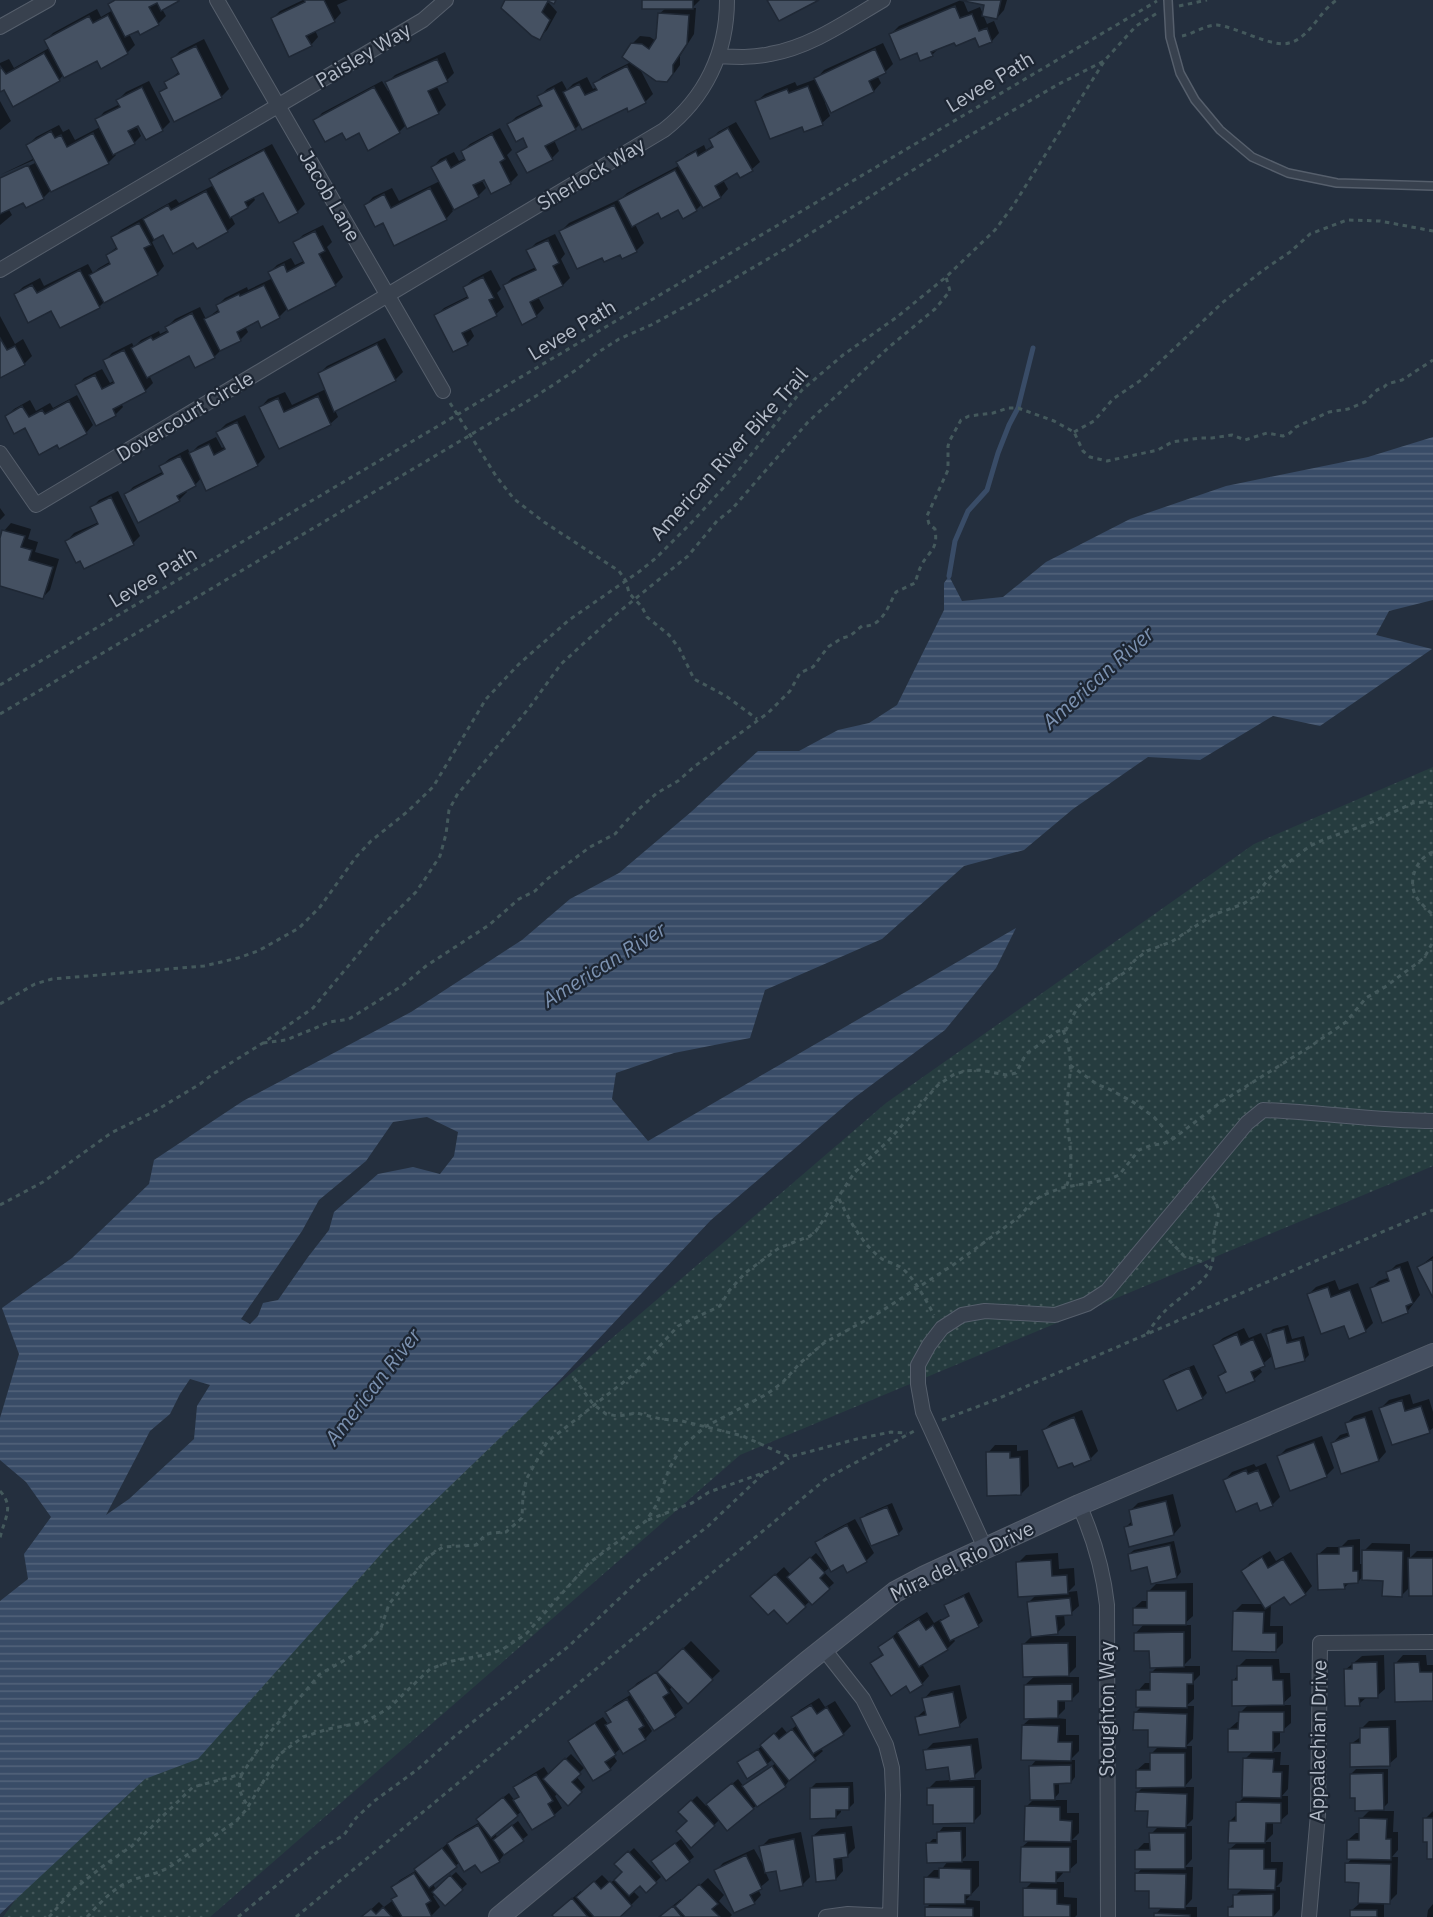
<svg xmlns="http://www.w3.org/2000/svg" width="1433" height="1917" viewBox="0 0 1433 1917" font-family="'IBM Plex Sans',sans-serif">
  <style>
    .grass { fill: url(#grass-dots) }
    .water { fill: url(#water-rules); fill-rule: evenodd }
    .shadow { fill: #0007 }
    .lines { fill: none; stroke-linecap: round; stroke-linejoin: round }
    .stream { stroke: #394c67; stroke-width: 5 }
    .building { fill: #455162; stroke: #1f2835; stroke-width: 1.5 }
    .lane-casing { stroke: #565f6c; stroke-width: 10 }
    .street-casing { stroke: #565f6c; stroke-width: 16 }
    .secondary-casing { stroke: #565f6c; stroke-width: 22 }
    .path { stroke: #44595c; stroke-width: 3; stroke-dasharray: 4.5 4.5; stroke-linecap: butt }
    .lane { stroke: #38414e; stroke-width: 7 }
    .street { stroke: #38414e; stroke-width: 14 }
    .secondary { stroke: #465061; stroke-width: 20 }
    .labels { text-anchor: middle; stroke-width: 4.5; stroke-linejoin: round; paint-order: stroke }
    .street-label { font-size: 20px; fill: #b4bcc9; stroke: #1d2633 }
    .water-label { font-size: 21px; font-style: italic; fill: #7c92b1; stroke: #1d2633 }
  </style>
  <defs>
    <pattern id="grass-dots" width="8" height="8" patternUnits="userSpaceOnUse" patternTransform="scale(1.5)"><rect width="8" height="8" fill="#263c3f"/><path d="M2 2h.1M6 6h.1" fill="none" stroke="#435659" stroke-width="1.8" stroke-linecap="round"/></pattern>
    <pattern id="water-rules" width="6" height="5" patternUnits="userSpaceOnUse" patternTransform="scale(1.5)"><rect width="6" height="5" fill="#394c67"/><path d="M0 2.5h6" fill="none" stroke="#53647b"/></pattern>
  </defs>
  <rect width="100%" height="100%" fill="#242f3e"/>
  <path class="grass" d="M 1433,767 L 1433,1166 L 740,1455 L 210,1917 L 3,1917 L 111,1768 L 886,1103 L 1254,844 Z"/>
  <path class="water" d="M 1433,437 L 1433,600 L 1389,611 L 1376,635 L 1432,649 L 1320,726 L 1273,716 L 1200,760 L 1148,757 L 1073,809 L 1024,850 L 964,866 L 882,939 L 765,990 L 750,1038 L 674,1053 L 616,1073 L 612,1099 L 648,1141 L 1016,928 L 996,968 L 945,1030 L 854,1098 L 711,1220 L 555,1385 L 390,1544 L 198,1759 L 145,1779 L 0,1914 L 0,1601 L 28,1579 L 24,1554 L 51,1517 L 26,1482 L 0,1460 L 0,1418 L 19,1354 L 2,1308 L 72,1258 L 149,1184 L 154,1160 L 243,1101 L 411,1012 L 522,940 L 570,899 L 619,873 L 691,812 L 758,751 L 799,751 L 838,730 L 869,723 L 897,705 L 944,610 L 944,583 L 949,576 L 962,601 L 1003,597 L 1046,562 L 1130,519 L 1226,486 L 1368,457 ZM 427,1117 L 458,1132 L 454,1156 L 440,1174 L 413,1167 L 378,1174 L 334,1212 L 329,1230 L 308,1257 L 278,1300 L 263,1303 L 258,1316 L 250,1324 L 241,1319 L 302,1231 L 319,1200 L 366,1161 L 393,1122 ZM 190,1379 L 210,1385 L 197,1406 L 194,1439 L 129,1499 L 106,1515 L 150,1431 L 170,1414 L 180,1394 Z"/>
  <path class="shadow" d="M 114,0 L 177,0 L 162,9 L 166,16 L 158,24 L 138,29 L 129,34 L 135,45 L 127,53 L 98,59 L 64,74 L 59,80 L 0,91 L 0,63 L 9,59 L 14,68 L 49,48 L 46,40 L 53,33 L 97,9 L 101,17 L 113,10 L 109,4 Z
    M 303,0 L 348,0 L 337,5 L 341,13 L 334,21 L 315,30 L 318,37 L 311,45 L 273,18 L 280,11 Z
    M 507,0 L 555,0 L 550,0 L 549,3 L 557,12 L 547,30 L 539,38 Z
    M 643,0 L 700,0 L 692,8 L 696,8 L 694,34 L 680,56 L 680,65 L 675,72 L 667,80 L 639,67 L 653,94 L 645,102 L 627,106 L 581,123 L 575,129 L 554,140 L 559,151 L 552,158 L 518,154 L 528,145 L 523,136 L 509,124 L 516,117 L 543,103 L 539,97 L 547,89 L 562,81 L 567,90 L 573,84 L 587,77 L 593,89 L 597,87 L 595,83 L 603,76 L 631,62 L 632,44 L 640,36 L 650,37 L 656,41 L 659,14 L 666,8 Z
    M 961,0 L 963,0 L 968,12 L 980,7 L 987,24 L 994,21 L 999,33 L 992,41 L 980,45 L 976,36 L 940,47 L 932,55 L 917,51 L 891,34 L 899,26 Z
    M 965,0 L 1007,0 L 1004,10 L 997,18 L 986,4 Z
    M 204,39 L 229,89 L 221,97 L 161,93 L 168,86 L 166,82 L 179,72 L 173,58 L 180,51 Z
    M 883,43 L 893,64 L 885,72 L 877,75 L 881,83 L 874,91 L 831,111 L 827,102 L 825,103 L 830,116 L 822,123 L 803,125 L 757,101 L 765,94 L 795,82 L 797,86 L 816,79 L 824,70 Z
    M 445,52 L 454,73 L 447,80 L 436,85 L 446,105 L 438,113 L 406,125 L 399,132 L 342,131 L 315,121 L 322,113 L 382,81 L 388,91 L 390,90 L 387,83 L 395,75 Z
    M 149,81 L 170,122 L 162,130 L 139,124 L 136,125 L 141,136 L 134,143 L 114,153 L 116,155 L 108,163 L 51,190 L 43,198 L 26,206 L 24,201 L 8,208 L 12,215 L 0,225 L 0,180 L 35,163 L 34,160 L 0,175 L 35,158 L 28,145 L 36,137 L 59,125 L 63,132 L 69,129 L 75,140 L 100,127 L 97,120 L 104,112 L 120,104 L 118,100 L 126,92 Z
    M 0,101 L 11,121 L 0,130 Z
    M 736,122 L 760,162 L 752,169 L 740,176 L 737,171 L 723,180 L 728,189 L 721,197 L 702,204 L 696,210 L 679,208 L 658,211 L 635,224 L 644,243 L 636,251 L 602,256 L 561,231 L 569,223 L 622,198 L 627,193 L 680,165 L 678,163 L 686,155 L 704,145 L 706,150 L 714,145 L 711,140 L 718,132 Z
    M 500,128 L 512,150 L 507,155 L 518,175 L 511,182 L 492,192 L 484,178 L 481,179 L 486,188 L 478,196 L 452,210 L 453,211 L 446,219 L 384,221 L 366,205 L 373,197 L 392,188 L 399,201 L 440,181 L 433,167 L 440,159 L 454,152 L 459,161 L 466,158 L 462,152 L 470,144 Z
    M 272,144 L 305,204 L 297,212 L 263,191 L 253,196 L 255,200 L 248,207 L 231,216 L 235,224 L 227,231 L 194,241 L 164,233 L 152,242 L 164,266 L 157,274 L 104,302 L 99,307 L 52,309 L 15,295 L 23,287 L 40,278 L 44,286 L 88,264 L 93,273 L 99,268 L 111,261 L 107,255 L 118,246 L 113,238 L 121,230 L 176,199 L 179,203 L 214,185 L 211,179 L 219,172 Z
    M 323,225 L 332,242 L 327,247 L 343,277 L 335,285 L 287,309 L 279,317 L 259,320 L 245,326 L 248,332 L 240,340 L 222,349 L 214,357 L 190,354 L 149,375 L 153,383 L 145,391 L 121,403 L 123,407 L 115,415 L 97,424 L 77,386 L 84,378 L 102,369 L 110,383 L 115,380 L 105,361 L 112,353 L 132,343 L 134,347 L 141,340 L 159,331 L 160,334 L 168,330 L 167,327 L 175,319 L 200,307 L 206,319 L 219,309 L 218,305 L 225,298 L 247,287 L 248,290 L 273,278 L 270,272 L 277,265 L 291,258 L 295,265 L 304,261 L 295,243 L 303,235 Z
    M 555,234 L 565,254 L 561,259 L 570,278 L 563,285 L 538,297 L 544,308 L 536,316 L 505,285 L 512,278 L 536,267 L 528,251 L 536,243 Z
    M 491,270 L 501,289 L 497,293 L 504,307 L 496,314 L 470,328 L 474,336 L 467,344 L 436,316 L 444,308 L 468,296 L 464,288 L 472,280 Z
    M 0,316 L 15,344 L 23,339 L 32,356 L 24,364 L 0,376 Z
    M 385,338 L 403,372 L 395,380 L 335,410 L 338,417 L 330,424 L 261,407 L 268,399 L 285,392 L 292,405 L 326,389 L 319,374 L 327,366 Z
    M 77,395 L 93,425 L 86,433 L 57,443 L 7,416 L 14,409 L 30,400 L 36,411 L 50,403 L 53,408 Z
    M 245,415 L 265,457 L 257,465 L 202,477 L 195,485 L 186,489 L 187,492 L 179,500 L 139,521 L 126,495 L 133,487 L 164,471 L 161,466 L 169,459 L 188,449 L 190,454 L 198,446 L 216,437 L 222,448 L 225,446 L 218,432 L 226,424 Z
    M 118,491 L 140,536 L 133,543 L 67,541 L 74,533 L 99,522 L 92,508 L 99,500 Z
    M 0,508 L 5,515 L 0,520 Z
    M 11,523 L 31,529 L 28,539 L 38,542 L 35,552 L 59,559 L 50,590 L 43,597 L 0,585 L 0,545 L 4,531 Z
    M 1433,1256 L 1433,1295 L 1419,1267 Z
    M 1408,1261 L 1420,1295 L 1407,1312 L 1371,1289 L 1379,1281 L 1390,1277 L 1388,1273 L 1396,1265 Z
    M 1335,1280 L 1339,1290 L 1358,1283 L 1373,1323 L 1365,1331 L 1345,1324 L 1308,1295 L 1316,1287 Z
    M 1288,1325 L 1292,1339 L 1304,1336 L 1309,1355 L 1304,1360 L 1268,1334 L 1273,1329 Z
    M 1244,1328 L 1249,1338 L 1261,1333 L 1272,1356 L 1259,1367 L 1262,1372 L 1254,1379 L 1220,1376 L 1226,1370 L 1215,1345 L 1223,1338 Z
    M 1194,1365 L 1207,1393 L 1202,1398 L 1165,1380 L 1170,1375 Z
    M 1410,1394 L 1413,1404 L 1429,1399 L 1433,1412 L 1433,1428 L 1429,1431 L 1381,1408 L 1389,1400 Z
    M 1082,1410 L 1098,1451 L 1090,1459 L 1044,1430 L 1052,1422 Z
    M 1372,1410 L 1386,1452 L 1379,1460 L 1342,1472 L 1333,1443 L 1340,1435 L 1350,1432 L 1347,1423 L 1354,1416 Z
    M 1322,1436 L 1334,1468 L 1326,1476 L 1291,1489 L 1279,1456 L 1286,1449 Z
    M 995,1445 L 1017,1445 L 1017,1451 L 1028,1450 L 1029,1486 L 1021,1494 L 988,1453 Z
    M 1266,1463 L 1280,1497 L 1272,1505 L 1258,1501 L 1225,1480 L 1232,1472 L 1254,1464 L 1256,1467 Z
    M 1173,1494 L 1181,1526 L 1174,1534 L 1125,1528 L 1133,1520 L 1130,1511 L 1138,1503 Z
    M 892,1503 L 903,1529 L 898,1534 L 861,1519 L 866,1514 Z
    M 855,1519 L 874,1553 L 866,1561 L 843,1563 L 817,1543 L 825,1535 Z
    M 1360,1539 L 1360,1564 L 1364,1564 L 1364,1551 L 1372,1543 L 1410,1544 L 1410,1558 L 1417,1551 L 1433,1551 L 1433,1594 L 1410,1587 L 1402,1595 L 1384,1579 L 1363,1576 L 1358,1582 L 1350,1582 L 1344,1588 L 1319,1554 L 1327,1547 L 1341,1547 L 1348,1540 Z
    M 1174,1541 L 1181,1572 L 1177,1577 L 1148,1566 L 1129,1554 L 1134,1550 Z
    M 1270,1551 L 1276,1561 L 1291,1552 L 1312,1586 L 1305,1594 L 1285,1595 L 1271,1603 L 1270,1626 L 1283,1626 L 1283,1643 L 1275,1651 L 1235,1611 L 1242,1604 L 1264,1604 L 1243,1571 L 1250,1563 Z
    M 816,1553 L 829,1568 L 824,1572 L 834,1583 L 812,1603 L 810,1601 L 787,1622 L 760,1589 L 784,1567 L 791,1575 Z
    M 1058,1553 L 1059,1569 L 1074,1568 L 1075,1585 L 1068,1592 L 1077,1591 L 1079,1606 L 1071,1613 L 1064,1614 L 1065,1625 L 1057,1633 L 1043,1634 L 1043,1636 L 1076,1636 L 1076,1667 L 1066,1677 L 1079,1677 L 1079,1692 L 1072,1699 L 1065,1699 L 1065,1709 L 1056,1718 L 1066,1719 L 1066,1735 L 1079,1735 L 1079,1751 L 1070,1760 L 1075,1760 L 1075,1777 L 1071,1782 L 1059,1782 L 1059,1793 L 1053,1800 L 1067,1800 L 1067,1813 L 1079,1813 L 1079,1833 L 1072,1840 L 1077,1840 L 1077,1863 L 1069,1870 L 1063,1870 L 1063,1873 L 1055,1882 L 1064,1882 L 1064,1897 L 1077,1898 L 1077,1915 L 1075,1917 L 1024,1917 L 1025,1889 L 1033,1881 L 1022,1847 L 1030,1840 L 1026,1807 L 1034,1799 L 1031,1766 L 1038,1758 L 1023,1725 L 1032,1717 L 1025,1685 L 1036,1675 L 1024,1644 L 1032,1636 L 1028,1603 L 1037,1594 L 1018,1563 L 1026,1555 Z
    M 1193,1583 L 1193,1616 L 1183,1625 L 1191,1625 L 1191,1658 L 1183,1666 L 1200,1666 L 1200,1675 L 1194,1681 L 1194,1699 L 1186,1706 L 1194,1706 L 1193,1739 L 1186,1746 L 1192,1746 L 1192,1778 L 1184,1787 L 1194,1787 L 1193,1819 L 1186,1826 L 1192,1826 L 1192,1859 L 1185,1867 L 1193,1867 L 1192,1899 L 1185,1907 L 1197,1907 L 1197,1917 L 1156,1917 L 1156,1914 L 1163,1906 L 1137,1874 L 1143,1867 L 1137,1850 L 1144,1843 L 1151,1843 L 1151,1834 L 1159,1826 L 1137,1793 L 1143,1787 L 1137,1770 L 1145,1763 L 1151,1763 L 1151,1754 L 1159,1746 L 1150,1729 L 1135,1713 L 1142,1706 L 1138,1691 L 1145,1683 L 1151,1683 L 1151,1673 L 1158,1666 L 1151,1649 L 1135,1634 L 1145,1623 L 1134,1608 L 1142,1601 L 1149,1601 L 1149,1591 L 1156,1584 Z
    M 969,1592 L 983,1621 L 978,1625 L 953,1638 L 955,1641 L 947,1649 L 922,1664 L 929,1676 L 922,1684 L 907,1684 L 872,1663 L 884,1653 L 880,1647 L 906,1625 L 927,1612 L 934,1623 L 941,1619 L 943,1621 L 950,1615 L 946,1606 L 951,1601 Z
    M 691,1641 L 720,1671 L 688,1702 L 673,1686 L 670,1689 L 683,1708 L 675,1715 L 655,1729 L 646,1716 L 644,1718 L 652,1731 L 645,1739 L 621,1748 L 613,1755 L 617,1761 L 610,1769 L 570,1741 L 577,1734 L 603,1717 L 608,1724 L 612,1721 L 607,1712 L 614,1705 L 632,1694 L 630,1691 L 637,1683 L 664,1667 Z
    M 1384,1655 L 1385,1689 L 1377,1696 L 1367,1697 L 1359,1704 L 1345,1670 L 1362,1656 Z
    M 1403,1655 L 1426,1655 L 1427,1665 L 1433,1665 L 1433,1699 L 1396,1663 Z
    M 1246,1659 L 1279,1659 L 1280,1673 L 1290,1673 L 1291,1696 L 1281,1705 L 1291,1705 L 1291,1723 L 1283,1730 L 1280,1730 L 1280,1743 L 1271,1752 L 1281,1752 L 1280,1765 L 1289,1765 L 1288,1789 L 1282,1796 L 1288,1796 L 1288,1814 L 1280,1821 L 1273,1821 L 1273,1834 L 1265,1842 L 1271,1842 L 1271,1862 L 1283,1862 L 1282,1881 L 1276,1887 L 1280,1887 L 1280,1909 L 1273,1917 L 1230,1917 L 1230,1907 L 1235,1902 L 1235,1896 L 1243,1888 L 1230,1849 L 1238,1842 L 1230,1821 L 1237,1814 L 1238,1803 L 1244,1797 L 1245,1759 L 1253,1751 L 1229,1729 L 1237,1722 L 1240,1722 L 1240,1713 L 1249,1704 L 1233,1681 L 1238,1675 L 1238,1667 Z
    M 960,1685 L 967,1718 L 959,1725 L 917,1717 L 926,1709 L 924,1699 L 931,1691 Z
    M 819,1698 L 825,1707 L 835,1701 L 851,1726 L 843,1734 L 820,1748 L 823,1751 L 790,1779 L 785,1786 L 753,1808 L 720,1819 L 714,1825 L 688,1821 L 680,1812 L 697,1796 L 706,1806 L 738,1779 L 744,1787 L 776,1763 L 773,1759 L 767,1764 L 739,1763 L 762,1746 L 782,1727 L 787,1733 L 797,1725 L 793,1717 L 800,1710 Z
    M 1396,1720 L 1397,1757 L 1389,1764 L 1351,1744 L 1362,1736 L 1361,1729 L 1369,1721 Z
    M 978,1738 L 982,1768 L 974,1776 L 958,1778 L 958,1780 L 981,1780 L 981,1814 L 974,1821 L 934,1804 L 929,1788 L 936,1781 L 951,1780 L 949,1765 L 925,1751 L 933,1743 Z
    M 571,1754 L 584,1768 L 576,1776 L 585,1787 L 568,1804 L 558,1793 L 555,1796 L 562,1808 L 554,1815 L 522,1811 L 495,1833 L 497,1837 L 518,1821 L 528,1835 L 506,1852 L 499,1861 L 481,1871 L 476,1863 L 460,1862 L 433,1884 L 436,1890 L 456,1872 L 467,1884 L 445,1904 L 436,1894 L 433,1896 L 440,1907 L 432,1915 L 429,1917 L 363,1917 L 379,1902 L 384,1907 L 392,1901 L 398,1895 L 393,1887 L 400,1880 L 417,1870 L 456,1836 L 480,1822 L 482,1814 L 509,1793 L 515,1801 L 520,1796 L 515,1788 L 523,1780 L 544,1767 L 549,1775 Z
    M 1356,1769 L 1388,1769 L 1388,1803 L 1383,1808 L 1376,1809 L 1376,1811 L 1394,1811 L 1393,1832 L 1398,1832 L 1398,1850 L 1392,1857 L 1398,1857 L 1397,1894 L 1389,1902 L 1384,1902 L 1384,1917 L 1351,1917 L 1351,1911 L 1360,1903 L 1360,1881 L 1347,1864 L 1353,1857 L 1348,1840 L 1356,1833 L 1361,1833 L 1361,1819 L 1371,1809 L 1351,1774 Z
    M 853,1782 L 854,1803 L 849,1808 L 841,1808 L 841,1812 L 836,1817 L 811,1788 L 816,1783 Z
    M 1433,1811 L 1433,1857 L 1425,1819 Z
    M 852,1826 L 855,1848 L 847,1856 L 842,1857 L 843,1871 L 836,1879 L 813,1836 L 821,1829 Z
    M 943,1827 L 966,1827 L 966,1856 L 961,1861 L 979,1861 L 979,1886 L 966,1900 L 980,1901 L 980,1917 L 926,1917 L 926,1908 L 932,1902 L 926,1878 L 934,1870 L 941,1870 L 948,1861 L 928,1844 L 933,1839 L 939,1839 L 939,1832 Z
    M 801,1832 L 810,1877 L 802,1885 L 777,1869 L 765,1871 L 769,1880 L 758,1889 L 761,1895 L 754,1903 L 716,1871 L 723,1863 L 754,1849 L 766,1870 L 761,1847 L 769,1839 Z
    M 681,1839 L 694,1857 L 689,1861 L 658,1857 Z
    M 634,1848 L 661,1877 L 646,1891 L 640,1884 L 633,1891 L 639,1897 L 631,1905 L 618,1917 L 556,1917 L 562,1907 L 581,1891 L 582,1893 L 602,1875 L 610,1883 L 620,1876 L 624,1872 L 617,1864 Z
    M 708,1878 L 724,1895 L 719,1901 L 732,1915 L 730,1917 L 659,1917 L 681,1899 L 682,1901 Z
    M 1433,1904 L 1433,1917 L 1427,1917 L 1428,1910 Z"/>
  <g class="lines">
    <path class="stream" d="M 949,576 L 955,541 L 968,511 L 987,490 L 998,453 L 1009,425 L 1018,408 L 1033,348"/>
  </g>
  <path class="building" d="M 115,0 L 179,0 L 179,1 L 161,11 L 157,3 L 149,7 L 159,25 L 140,35 L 138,31 L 125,37 L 108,4 Z
    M 304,0 L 324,0 L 335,22 L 306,36 L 312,46 L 289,57 L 271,18 L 305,2 Z
    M 505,0 L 556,0 L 554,4 L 548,1 L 542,12 L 550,20 L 540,40 L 532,36 L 501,8 Z
    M 642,0 L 693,0 L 693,9 L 642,9 Z
    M 767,0 L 819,0 L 779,21 Z
    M 959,0 L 1001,0 L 997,19 L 982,16 L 984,5 Z
    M 955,6 L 960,18 L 972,14 L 979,31 L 987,28 L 992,42 L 979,47 L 975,38 L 956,46 L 954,43 L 931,52 L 933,56 L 920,61 L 917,53 L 900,60 L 889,34 Z
    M 658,13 L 689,15 L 687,44 L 673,65 L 673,74 L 667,82 L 656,81 L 622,57 L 631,43 L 642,44 L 649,49 L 656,38 Z
    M 108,15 L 128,54 L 101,69 L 97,61 L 64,78 L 44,40 L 89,16 L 93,23 Z
    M 196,46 L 222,98 L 174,122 L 159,92 L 167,88 L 164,82 L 179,74 L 171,58 Z
    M 875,49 L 886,73 L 869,81 L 874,92 L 831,113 L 814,78 Z
    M 44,53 L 60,81 L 13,107 L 4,90 L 0,92 L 0,66 L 6,74 Z
    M 437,59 L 448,82 L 428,91 L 439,114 L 407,129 L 385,82 Z
    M 627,66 L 646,103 L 628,112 L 627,108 L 582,130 L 563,92 L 579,84 L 585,95 L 597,90 L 593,83 Z
    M 808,86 L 823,125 L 804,132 L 802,127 L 770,139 L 755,101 L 787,89 L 789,93 Z
    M 142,87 L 163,131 L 146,140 L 138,126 L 128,131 L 135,144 L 113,155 L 95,119 L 120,107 L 116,100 Z
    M 374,87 L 400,133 L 368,151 L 359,133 L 346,140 L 342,133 L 325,142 L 313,120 Z
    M 554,88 L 576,130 L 545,146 L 553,160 L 527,173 L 516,153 L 527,147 L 523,138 L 516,142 L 507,124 L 542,106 L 537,96 Z
    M 728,128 L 753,171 L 740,178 L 737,173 L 715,186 L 721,198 L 703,208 L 676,162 L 696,151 L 698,156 L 713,147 L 709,139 Z
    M 51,131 L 55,138 L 61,135 L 67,147 L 93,133 L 109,164 L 51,192 L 26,145 Z
    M 492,134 L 505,159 L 500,162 L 511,184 L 491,194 L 484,180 L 473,185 L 479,197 L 454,210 L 431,167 L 446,159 L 451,168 L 465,160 L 461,151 Z
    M 264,150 L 298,213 L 279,223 L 263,193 L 245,202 L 248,208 L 230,218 L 209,179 Z
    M 28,165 L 44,199 L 26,208 L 23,203 L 0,214 L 0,178 Z
    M 675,170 L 697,211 L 683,219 L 678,210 L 661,219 L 658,213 L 632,227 L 618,200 Z
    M 430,188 L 447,220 L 394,246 L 383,223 L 375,227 L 364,205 L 384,194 L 391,208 Z
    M 206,191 L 228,232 L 197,249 L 193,243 L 173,254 L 163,235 L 154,240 L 143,219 L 168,205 L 171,210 Z
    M 614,205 L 637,252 L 622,259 L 620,255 L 604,262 L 602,258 L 577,269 L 559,231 Z
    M 139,223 L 151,245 L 144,248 L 158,275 L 104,303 L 89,275 L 110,264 L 106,255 L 117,249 L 111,237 Z
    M 315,231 L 325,251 L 319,254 L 336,286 L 288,311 L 268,272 L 284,264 L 287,272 L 304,263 L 293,242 Z
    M 548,240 L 559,263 L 553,266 L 563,286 L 530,302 L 537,317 L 522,325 L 503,285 L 536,270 L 526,250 Z
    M 80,270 L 100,308 L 60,328 L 51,311 L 28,323 L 14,294 L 32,285 L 37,293 Z
    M 483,277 L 494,298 L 489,300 L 497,316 L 462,333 L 468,345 L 453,352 L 434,315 L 468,298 L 463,287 Z
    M 264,285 L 280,318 L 261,328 L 258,321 L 237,332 L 241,341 L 220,351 L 204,319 L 219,312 L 216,305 L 239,294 L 240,296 Z
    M 192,313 L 215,358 L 195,368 L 189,356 L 147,378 L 131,348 L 151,337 L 153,340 L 168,332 L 165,327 Z
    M 0,338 L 7,350 L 15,346 L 25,365 L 0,378 Z
    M 377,344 L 396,381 L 334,412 L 318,373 Z
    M 124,350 L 146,392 L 113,409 L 116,416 L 96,426 L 75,385 L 95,375 L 102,389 L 114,383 L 103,360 Z
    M 318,396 L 331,425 L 279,449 L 259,407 L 278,398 L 284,412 Z
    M 69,401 L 87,434 L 59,449 L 57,445 L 39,455 L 25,428 L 14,434 L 5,416 L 22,406 L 29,417 L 42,410 L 45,414 Z
    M 237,422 L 258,466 L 206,491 L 189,453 L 209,444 L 214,455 L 225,449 L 216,432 Z
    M 180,456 L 196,486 L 177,496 L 180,501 L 138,523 L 124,494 L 163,474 L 159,466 Z
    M 111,497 L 134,545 L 84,569 L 80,561 L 76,563 L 65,541 L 98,524 L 90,507 Z
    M 2,530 L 25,536 L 21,547 L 32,550 L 29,560 L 53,567 L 43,599 L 0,586 L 0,538 Z
    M 1433,1259 L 1433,1298 L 1417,1267 Z
    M 1400,1267 L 1413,1303 L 1406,1306 L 1408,1313 L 1382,1323 L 1370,1288 L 1389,1281 L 1386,1272 Z
    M 1328,1287 L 1331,1297 L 1350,1290 L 1366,1332 L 1349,1339 L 1344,1326 L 1321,1334 L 1307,1294 Z
    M 1284,1329 L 1287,1343 L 1300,1340 L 1305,1361 L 1275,1369 L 1266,1334 Z
    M 1237,1334 L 1241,1345 L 1253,1339 L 1265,1366 L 1251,1372 L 1255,1381 L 1226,1393 L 1218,1376 L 1226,1372 L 1213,1345 Z
    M 1189,1368 L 1203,1399 L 1177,1411 L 1163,1380 Z
    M 1402,1400 L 1405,1411 L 1421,1406 L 1430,1433 L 1392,1445 L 1379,1408 Z
    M 1074,1417 L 1091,1460 L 1074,1467 L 1072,1463 L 1058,1468 L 1042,1430 Z
    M 1365,1417 L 1379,1461 L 1341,1474 L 1331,1443 L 1349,1436 L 1345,1423 Z
    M 1314,1442 L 1327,1477 L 1290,1491 L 1277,1456 Z
    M 986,1452 L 1010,1452 L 1010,1458 L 1020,1457 L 1021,1495 L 987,1496 Z
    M 1246,1470 L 1248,1474 L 1258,1470 L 1273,1506 L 1260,1511 L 1257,1503 L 1236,1512 L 1223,1480 Z
    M 1166,1501 L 1174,1535 L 1129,1547 L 1124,1527 L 1132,1525 L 1129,1510 Z
    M 887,1507 L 899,1535 L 871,1546 L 860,1518 Z
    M 847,1525 L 867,1562 L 847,1573 L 843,1565 L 831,1572 L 815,1542 Z
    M 1170,1545 L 1177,1578 L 1151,1584 L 1147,1567 L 1131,1571 L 1128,1554 Z
    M 1353,1546 L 1353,1571 L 1358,1571 L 1358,1583 L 1344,1584 L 1345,1589 L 1318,1590 L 1317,1554 L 1339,1554 L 1339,1547 Z
    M 1362,1550 L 1403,1551 L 1402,1597 L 1382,1596 L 1383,1581 L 1362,1580 Z
    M 810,1557 L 825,1573 L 820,1578 L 830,1589 L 812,1605 L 787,1577 Z
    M 1262,1557 L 1268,1568 L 1283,1559 L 1306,1595 L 1290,1605 L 1284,1597 L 1265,1609 L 1241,1571 Z
    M 1408,1558 L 1433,1558 L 1433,1596 L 1409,1596 Z
    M 1051,1560 L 1052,1576 L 1067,1575 L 1068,1594 L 1018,1597 L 1016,1562 Z
    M 775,1574 L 806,1607 L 787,1624 L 774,1610 L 768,1615 L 750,1596 Z
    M 1147,1591 L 1186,1591 L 1186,1625 L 1133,1625 L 1133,1608 L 1147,1608 Z
    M 964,1596 L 979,1627 L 950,1641 L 940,1621 L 949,1616 L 944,1605 Z
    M 1070,1598 L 1072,1615 L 1056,1616 L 1058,1634 L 1031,1637 L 1027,1602 Z
    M 1233,1611 L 1264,1612 L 1263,1633 L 1276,1633 L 1276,1652 L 1232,1651 Z
    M 919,1619 L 926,1630 L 933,1625 L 948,1650 L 919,1667 L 897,1632 Z
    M 1184,1632 L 1184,1667 L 1150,1668 L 1149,1651 L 1134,1651 L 1134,1633 Z
    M 893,1637 L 923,1685 L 910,1693 L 906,1686 L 891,1696 L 870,1663 L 883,1655 L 878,1647 Z
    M 1068,1643 L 1069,1676 L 1023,1677 L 1022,1644 Z
    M 683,1648 L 713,1680 L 688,1704 L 657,1672 Z
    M 1377,1662 L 1378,1698 L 1359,1698 L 1360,1706 L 1345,1706 L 1344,1669 L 1352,1669 L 1352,1663 Z
    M 1419,1662 L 1420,1672 L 1433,1672 L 1433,1701 L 1395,1702 L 1394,1663 Z
    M 1237,1666 L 1272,1666 L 1273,1680 L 1283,1680 L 1284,1705 L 1232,1706 L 1232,1680 L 1237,1680 Z
    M 656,1672 L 669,1693 L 663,1697 L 676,1717 L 654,1731 L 628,1691 Z
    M 1150,1672 L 1193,1673 L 1193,1684 L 1187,1684 L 1187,1708 L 1136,1707 L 1136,1690 L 1150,1690 Z
    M 1072,1684 L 1072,1701 L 1058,1701 L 1058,1718 L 1024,1719 L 1024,1685 Z
    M 953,1692 L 960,1727 L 919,1735 L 915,1717 L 926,1715 L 922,1698 Z
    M 627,1699 L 644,1726 L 639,1729 L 646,1740 L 623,1754 L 605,1725 L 611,1722 L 605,1712 Z
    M 811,1705 L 817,1714 L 827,1707 L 844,1735 L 813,1754 L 791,1717 Z
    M 1134,1712 L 1187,1714 L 1186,1748 L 1148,1747 L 1148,1730 L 1133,1730 Z
    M 1239,1712 L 1284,1712 L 1284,1732 L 1273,1732 L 1273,1752 L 1228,1752 L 1228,1729 L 1238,1729 Z
    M 595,1723 L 616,1755 L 605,1762 L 611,1770 L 593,1781 L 568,1741 Z
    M 1022,1725 L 1059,1726 L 1058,1742 L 1072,1742 L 1071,1761 L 1021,1760 Z
    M 1389,1727 L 1390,1766 L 1350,1767 L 1350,1743 L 1360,1743 L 1360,1728 Z
    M 792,1729 L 816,1760 L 789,1781 L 760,1745 L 774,1733 L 779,1739 Z
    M 971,1745 L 975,1778 L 950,1781 L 948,1767 L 926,1770 L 923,1750 Z
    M 758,1749 L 768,1765 L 747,1779 L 737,1762 Z
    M 1150,1753 L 1185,1753 L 1185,1787 L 1136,1788 L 1136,1770 L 1150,1770 Z
    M 565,1758 L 581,1774 L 572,1782 L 582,1792 L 568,1806 L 543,1779 Z
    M 1243,1758 L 1274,1759 L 1273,1772 L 1282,1772 L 1281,1798 L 1242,1797 Z
    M 1071,1765 L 1071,1783 L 1054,1784 L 1055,1800 L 1030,1800 L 1029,1766 Z
    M 772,1766 L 786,1787 L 757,1807 L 742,1786 Z
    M 1383,1773 L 1384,1810 L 1355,1811 L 1355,1798 L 1350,1798 L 1350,1774 Z
    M 536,1774 L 553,1801 L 548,1804 L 555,1816 L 532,1830 L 513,1800 L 519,1797 L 513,1787 Z
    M 732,1783 L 754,1809 L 727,1831 L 706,1804 Z
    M 849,1787 L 849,1810 L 836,1810 L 836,1818 L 810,1819 L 810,1788 Z
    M 974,1787 L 974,1823 L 933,1824 L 933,1805 L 927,1805 L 927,1788 Z
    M 1136,1792 L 1187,1794 L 1186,1828 L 1147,1827 L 1148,1811 L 1135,1811 Z
    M 503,1797 L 518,1816 L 491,1838 L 476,1819 Z
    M 691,1800 L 715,1826 L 691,1848 L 676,1831 L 687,1821 L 678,1812 Z
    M 1236,1802 L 1281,1803 L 1281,1823 L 1266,1823 L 1265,1843 L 1228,1843 L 1229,1821 L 1236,1821 Z
    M 1025,1806 L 1060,1807 L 1060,1820 L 1072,1821 L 1071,1842 L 1024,1841 Z
    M 1359,1818 L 1387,1819 L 1386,1839 L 1391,1839 L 1391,1860 L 1347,1859 L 1347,1840 L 1359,1840 Z
    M 1423,1818 L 1433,1818 L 1433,1859 L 1427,1859 L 1427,1842 L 1423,1842 Z
    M 478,1825 L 500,1862 L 481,1873 L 475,1865 L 464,1872 L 447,1843 Z
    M 512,1825 L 524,1841 L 504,1855 L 493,1840 Z
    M 961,1831 L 962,1862 L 927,1863 L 926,1843 L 937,1843 L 937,1832 Z
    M 845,1833 L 848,1857 L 834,1859 L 836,1880 L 816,1882 L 812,1836 Z
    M 1149,1833 L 1185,1833 L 1185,1869 L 1135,1869 L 1135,1850 L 1150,1850 Z
    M 794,1839 L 803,1886 L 780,1891 L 776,1871 L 765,1873 L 759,1846 Z
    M 675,1843 L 690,1862 L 666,1881 L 651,1861 Z
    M 1021,1847 L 1070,1847 L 1070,1872 L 1056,1872 L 1056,1883 L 1020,1882 Z
    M 442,1848 L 457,1867 L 429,1888 L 414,1869 Z
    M 1229,1849 L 1264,1849 L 1264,1869 L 1276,1869 L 1275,1890 L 1228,1889 Z
    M 628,1851 L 657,1883 L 646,1893 L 640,1886 L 629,1896 L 614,1880 L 622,1872 L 614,1864 Z
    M 746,1855 L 762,1889 L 750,1895 L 755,1904 L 734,1913 L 714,1870 Z
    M 1345,1863 L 1391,1864 L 1390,1904 L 1358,1903 L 1359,1883 L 1345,1882 Z
    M 939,1868 L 971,1869 L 971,1895 L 965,1895 L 965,1904 L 924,1904 L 924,1877 L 939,1878 Z
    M 414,1873 L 431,1901 L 426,1904 L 432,1917 L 402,1917 L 391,1899 L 397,1896 L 391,1887 Z
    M 1135,1873 L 1186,1874 L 1185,1909 L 1149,1908 L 1149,1891 L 1135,1891 Z
    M 450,1875 L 463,1890 L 445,1906 L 432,1892 Z
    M 594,1881 L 601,1889 L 610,1881 L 632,1906 L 620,1917 L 594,1917 L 576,1897 Z
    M 699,1884 L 718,1904 L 712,1909 L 720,1917 L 685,1917 L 675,1906 Z
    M 1023,1888 L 1057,1889 L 1057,1904 L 1070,1905 L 1070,1917 L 1023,1917 Z
    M 1273,1894 L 1273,1917 L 1228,1917 L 1228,1907 L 1233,1907 L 1233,1895 Z
    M 572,1898 L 588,1917 L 554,1917 L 552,1915 Z
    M 673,1906 L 682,1917 L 659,1917 Z
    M 383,1907 L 392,1917 L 361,1917 L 371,1909 L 376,1914 Z
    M 925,1907 L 973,1908 L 973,1917 L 925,1917 Z
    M 1350,1910 L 1377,1910 L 1377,1917 L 1350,1917 Z
    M 1154,1913 L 1190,1915 L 1190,1917 L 1154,1917 Z"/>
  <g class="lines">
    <defs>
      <path id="lane" d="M 1168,0 L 1170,37 L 1180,73 L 1195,100 L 1220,130 L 1252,157 L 1288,173 L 1337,183 L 1433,186"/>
      <path id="street" d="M 217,0 L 443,391
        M 0,27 L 48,0
        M 719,56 C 736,57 753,58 770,54 C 811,47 847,21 883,0
        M 0,270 L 423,20 L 446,0
        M 0,453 L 36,505 L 664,130 C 705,98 727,53 727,0
        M 1079,1505 C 1094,1538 1103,1569 1107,1605 L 1108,1917
        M 985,1548 L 923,1412 L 918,1384 L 918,1365 L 929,1345 L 942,1328 L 962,1315 L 985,1311 L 1055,1315 L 1087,1304 L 1107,1291 L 1247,1123 L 1263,1110 C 1320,1112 1376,1121 1433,1121
        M 823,1648 L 863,1699 L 886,1745 L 892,1768 L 893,1795 L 890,1917
        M 826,1917 L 848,1914 L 890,1916
        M 1309,1917 L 1318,1814 L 1320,1643 L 1433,1642"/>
      <path id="secondary" d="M 499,1917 L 808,1661 L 895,1592 L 925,1576 L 1079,1505 L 1433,1354"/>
    </defs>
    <use href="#lane" class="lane-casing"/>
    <use href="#street" class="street-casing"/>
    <use href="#secondary" class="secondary-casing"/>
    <path class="path" d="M 1179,6 L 1207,0
      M 1182,36 C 1193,34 1205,25 1217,25 C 1237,27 1272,48 1289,43 C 1310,38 1320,10 1337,0
      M 450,403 L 496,476 L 514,499 L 544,522 L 619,571 L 626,581 L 629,593 L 642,607 L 647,617 L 669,635 L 679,648 L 694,679 L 726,696 L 757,719
      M 1074,432 L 1094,421 L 1113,399 L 1141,380 L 1222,303 L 1262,271 L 1290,252 L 1310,234 L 1347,220 L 1380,221 L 1433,231
      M 0,685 L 1157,1
      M 0,714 L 536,396 L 579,368 L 597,353 L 619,339 L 651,325 L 699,299 L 785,249 L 960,141 L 1057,85 L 1104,61
      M 1433,852 C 1418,857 1409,877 1414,892 C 1417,901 1427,909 1433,915
      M 0,1004 L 35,984 L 52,979 L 204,966 L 238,958 L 258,951 L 299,928 L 320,907 L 356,857 L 371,841 L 407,812 L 433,787 L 486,699 L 519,664 L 569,620 L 640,571 L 656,558 L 693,521 L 735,475 L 802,390 L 843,355 L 897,317 L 946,277 L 995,230 L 1013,206 L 1105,60 L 1136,26 L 1159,12
      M 1063,1030 C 1076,1062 1068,1077 1067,1109 C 1066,1136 1077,1161 1066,1187
      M 263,1043 L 286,1040 L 330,1022 L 349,1019 L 402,986 L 426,966 L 489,925 L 519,899 L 535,891 L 546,880 L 590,847 L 615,834 L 630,817 L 657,793 L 678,781 L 695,766 L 768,713 L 790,691 L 800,673 L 813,667 L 828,647 L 842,638 L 850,636 L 862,626 C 882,628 888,606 896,592 L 915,583 C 917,577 919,569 922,564 C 931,549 938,549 935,529 L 929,524 L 927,516 L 948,470 L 948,446 L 950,440 L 961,420 L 969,416 L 993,413 L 1008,408 L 1018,408 L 1054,421 L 1074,432 L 1083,451 L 1090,457 L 1107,461 L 1158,450 L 1172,442 L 1200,438 L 1212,438 L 1232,435 L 1245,440 L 1267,433 L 1283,436 L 1290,433 L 1296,427 L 1329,412 L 1348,409 L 1365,402 L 1377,390 L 1384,387 L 1387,384 L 1402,380 L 1433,360
      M 1070,1065 L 1098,1085 L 1107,1088 L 1133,1102 L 1154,1117 L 1173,1139
      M 839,1199 C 850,1221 861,1243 882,1259 C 889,1263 897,1264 903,1269 C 916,1281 926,1300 934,1315
      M 0,1205 L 43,1182 L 111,1133 L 155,1111 L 200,1084 L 213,1074 L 263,1043 L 313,1008 L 381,927 L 416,892 L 427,876 L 440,856 L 446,834 L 449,810 L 457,795 L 529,708 L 561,664 L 614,616 L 688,556 L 717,521 L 732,509 L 808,422 L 888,348 L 935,309 L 950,291 L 946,277
      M 1169,1240 L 1184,1256 L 1203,1262 L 1210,1270
      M 1147,1334 C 1152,1326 1158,1318 1164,1312 C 1177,1298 1205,1284 1211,1267 C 1215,1257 1212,1245 1214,1234 C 1219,1214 1222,1210 1209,1191
      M 574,1378 L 593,1404 L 606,1414 L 618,1416 L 637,1413 L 661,1419 L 682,1421 L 743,1436 L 789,1457 L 857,1439 L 891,1432 L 907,1433
      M 942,1420 L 995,1400 L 1433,1210
      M 0,1491 C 15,1507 4,1519 0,1538
      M 648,1520 L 692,1503 L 709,1492 L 772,1470 L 789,1458
      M 242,1774 C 236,1786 241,1796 248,1806
      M 49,1917 L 73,1890 L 107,1863 L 132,1846 L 193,1787 L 242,1774 L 267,1736 L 320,1674 L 359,1652 L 374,1637 L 381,1628 L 389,1604 L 429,1556 L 443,1547 L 476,1545 L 485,1535 L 491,1533 L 506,1532 L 522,1518 L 523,1494 L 527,1478 L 547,1442 L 634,1374 L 678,1326 L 720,1306 L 729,1291 L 745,1273 L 779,1248 L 810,1236 L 816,1231 L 854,1173 L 888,1141 L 938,1085 L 953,1075 L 965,1071 L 979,1070 L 1007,1075 L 1016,1073 L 1026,1054 L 1058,1031 L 1066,1030 L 1077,1008 L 1089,997 L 1131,968 L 1134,961 L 1147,951 L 1171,942 L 1213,915 L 1243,904 L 1254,897 L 1272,875 L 1310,846 L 1325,839 L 1368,824 L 1413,803 L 1424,802 L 1433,804
      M 87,1917 C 101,1902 115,1886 135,1879 C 148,1875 160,1873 171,1866 L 236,1821 L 246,1810 L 280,1754 L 303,1737 L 328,1729 L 365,1722 L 389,1708 L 430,1669 L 452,1661 L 490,1654 L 503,1649 L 526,1634 L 589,1563 L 646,1521 L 657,1504 L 669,1469 L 681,1448 L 705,1427 L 767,1394 L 783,1382 L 800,1363 L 824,1343 L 877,1314 L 953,1265 L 1019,1217 L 1031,1203 L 1041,1196 L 1061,1188 L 1110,1179 L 1119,1175 L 1139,1150 L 1152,1145 L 1163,1144 L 1173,1139 L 1221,1102 L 1311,1046 L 1346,1022 L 1366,998 L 1385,987 L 1424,958 L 1433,942
      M 238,1917 L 322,1848 L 344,1835 L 356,1818 L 373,1802 L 418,1769 L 455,1736 L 569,1646 L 642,1577 L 707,1527 L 763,1474
      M 296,1917 L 827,1478 L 916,1430"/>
    <use href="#lane" class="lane"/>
    <use href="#street" class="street"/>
    <use href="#secondary" class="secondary"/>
  </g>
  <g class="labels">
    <g class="street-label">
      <text transform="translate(363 55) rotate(-31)" y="7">Paisley Way</text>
      <text transform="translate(990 82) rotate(-31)" y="7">Levee Path</text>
      <text transform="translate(591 174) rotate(-31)" y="7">Sherlock Way</text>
      <text transform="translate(330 196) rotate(60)" y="7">Jacob Lane</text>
      <text transform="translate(572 330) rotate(-31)" y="7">Levee Path</text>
      <text transform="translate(185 416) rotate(-31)" y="7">Dovercourt Circle</text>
      <text transform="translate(729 454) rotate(-48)" y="7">American River Bike Trail</text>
      <text transform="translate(153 577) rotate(-31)" y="7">Levee Path</text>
      <text transform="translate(962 1561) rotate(-26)" y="7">Mira del Rio Drive</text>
      <text transform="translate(1107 1709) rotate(-90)" y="7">Stoughton Way</text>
      <text transform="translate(1318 1741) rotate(-89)" y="7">Appalachian Drive</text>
    </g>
    <g class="water-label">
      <text transform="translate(1098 678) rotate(-42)" y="7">American River</text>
      <text transform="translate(604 965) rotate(-32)" y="7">American River</text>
      <text transform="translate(373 1387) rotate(-52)" y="7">American River</text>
    </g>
  </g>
</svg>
